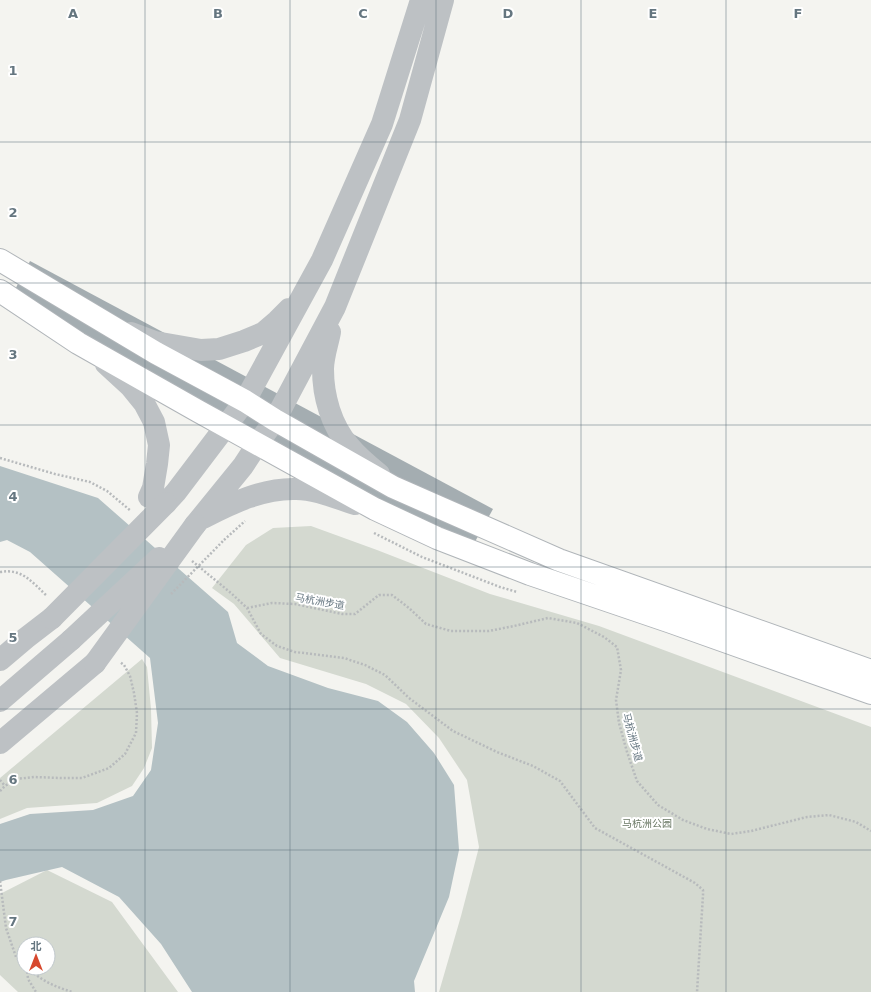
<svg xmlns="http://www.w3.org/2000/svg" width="871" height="992" viewBox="0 0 871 992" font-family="'DejaVu Sans','Noto Sans SC',sans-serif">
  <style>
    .green { fill: #d4d9d0; fill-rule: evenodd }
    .water { fill: #b4c1c4 }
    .building { fill: #a4adb1 }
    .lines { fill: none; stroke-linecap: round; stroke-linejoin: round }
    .secondary-casing { stroke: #b0b5b9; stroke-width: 24 }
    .path { stroke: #b7babc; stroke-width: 2.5; stroke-dasharray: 2 2; stroke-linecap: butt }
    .tertiary { stroke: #bdc1c4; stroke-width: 22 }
    .secondary { stroke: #fff; stroke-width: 22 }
    .path-bridge { stroke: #b7babc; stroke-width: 2.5; stroke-dasharray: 2 2; stroke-linecap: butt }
    .tertiary-bridge { stroke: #bdc1c4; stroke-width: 22 }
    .grid { fill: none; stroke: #657680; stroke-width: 1; stroke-opacity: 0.55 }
    .labels { text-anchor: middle; stroke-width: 4; stroke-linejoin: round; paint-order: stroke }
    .street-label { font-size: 10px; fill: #657680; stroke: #fff }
    .park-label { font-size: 10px; fill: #697763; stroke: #fff }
    .grid-label { font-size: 13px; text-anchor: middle; font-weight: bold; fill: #657680; stroke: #fff; stroke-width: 4; stroke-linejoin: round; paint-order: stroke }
  </style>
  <rect width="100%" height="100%" fill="#f4f4f0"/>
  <path class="green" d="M 311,526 L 377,550 L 490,594 L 599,626 L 871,727 L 871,992 L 439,992 L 461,916 L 479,847 L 467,780 L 439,738 L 406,704 L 366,684 L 280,658 L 234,604 L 212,588 L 246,545 L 273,528 Z
    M 142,659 L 147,667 L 151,709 L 152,748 L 144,768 L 132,786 L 97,803 L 27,808 L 0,819 L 0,778 Z
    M 47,870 L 112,902 L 178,992 L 18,992 L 0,975 L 0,894 ZM 24,944 L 48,944 L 48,968 L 24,968 Z"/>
  <path class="water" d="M 0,466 L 98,498 L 228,612 L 237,643 L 268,666 L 328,688 L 378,701 L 407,722 L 434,753 L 454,785 L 459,850 L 449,897 L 414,981 L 415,992 L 192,992 L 161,944 L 119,897 L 62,867 L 6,880 L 0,882 L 0,824 L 30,814 L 93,810 L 133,796 L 151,770 L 158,723 L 150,658 L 30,552 L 7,540 L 0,542 Z"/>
  <path class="building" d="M 30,261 L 493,509 L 471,549 L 9,301 Z"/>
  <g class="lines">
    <defs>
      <path id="secondary" d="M 0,260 L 156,353 L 245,401 L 275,420 L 393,487 L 559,560 L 871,671
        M 0,291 L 78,343 L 198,411 L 375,509 L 437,538 L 530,574 L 671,622 L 871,693"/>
    </defs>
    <use href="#secondary" class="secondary-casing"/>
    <path class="path" d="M 0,458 L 55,474 L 90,482 L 107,491 L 131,511
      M 374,533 L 422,557 L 500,587 L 517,592
      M 224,540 L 245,521
      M 192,561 L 231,593 L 247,608 L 261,634 L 277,646 L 295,652 L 344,658 L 365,665 L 385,675 L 409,698 L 453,731 L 497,752 L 533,766 L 560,781 L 595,828 L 695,883 L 703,890 L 703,895 L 697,992
      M 0,572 C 22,568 32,582 47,596
      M 247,608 L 272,603 L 295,604 L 342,614 L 355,614 L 379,595 L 392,595 L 409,608 L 426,624 L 451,631 L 489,631 L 514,626 L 548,618 L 577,623 L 604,637 L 617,647 L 621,670 L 616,700 L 619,723 L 627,752 L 637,781 L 658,805 L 683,820 L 707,829 L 731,834 L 751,831 L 807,817 L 829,815 L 856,822 L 871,831
      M 0,780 L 5,786
      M 0,791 L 5,786 L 16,779 L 34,777 L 61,778 L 82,778 L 109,768 L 125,754 L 136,733 L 137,713 L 134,693 L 130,676 L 124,665 L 120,662
      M 0,881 L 6,928 L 16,957 L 24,964
      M 27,968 L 28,979 L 36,992
      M 28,968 C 40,980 57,988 73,992"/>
    <path class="tertiary" d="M 330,332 C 328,343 323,357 323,369 C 323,396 331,425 349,446 C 358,457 369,466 379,474
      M 131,333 L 155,342 L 201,350 L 219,349 L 244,341 L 263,333 L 277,321 L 289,309
      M 106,364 L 131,387 L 144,403 L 154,422 L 159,445 L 157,464 L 153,488 L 149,497
      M 166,503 L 176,492 L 245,401 L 322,260 L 382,124 L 421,0
      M 203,518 C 232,503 263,488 296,489 C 316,489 336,498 355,504
      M 195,525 L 243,466 L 258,443 L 275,420 L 335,307 L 410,120 L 443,0
      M 0,660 L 26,638 L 52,618
      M 0,701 L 71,640
      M 0,743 L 95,663"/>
    <use href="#secondary" class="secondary"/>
    <path class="path-bridge" d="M 171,594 L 224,540"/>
    <path class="tertiary-bridge" d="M 52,618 L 166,503
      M 71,640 L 159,558
      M 95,663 L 195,525"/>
  </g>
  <path class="grid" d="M 145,0 L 145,992M 290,0 L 290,992M 436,0 L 436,992M 581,0 L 581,992M 726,0 L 726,992M 0,142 L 871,142M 0,283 L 871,283M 0,425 L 871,425M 0,567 L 871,567M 0,709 L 871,709M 0,850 L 871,850"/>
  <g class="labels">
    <g class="street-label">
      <text transform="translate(320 601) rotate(10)" y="4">马杭洲步道</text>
      <text transform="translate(633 737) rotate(75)" y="4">马杭洲步道</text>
    </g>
    <g class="park-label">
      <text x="647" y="827">马杭洲公园</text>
    </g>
  </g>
  <g class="grid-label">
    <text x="73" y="18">A</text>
    <text x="218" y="18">B</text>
    <text x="363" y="18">C</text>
    <text x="508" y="18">D</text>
    <text x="653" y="18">E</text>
    <text x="798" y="18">F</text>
    <text x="13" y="75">1</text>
    <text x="13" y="217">2</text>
    <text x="13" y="359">3</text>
    <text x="13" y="501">4</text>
    <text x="13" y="642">5</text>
    <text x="13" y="784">6</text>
    <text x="13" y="926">7</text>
  </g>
  <g transform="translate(36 956)"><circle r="19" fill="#ffffff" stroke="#c1c8cc"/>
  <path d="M0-3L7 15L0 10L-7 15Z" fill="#d7482e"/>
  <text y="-6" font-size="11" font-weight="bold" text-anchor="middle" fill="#657680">北</text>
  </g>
</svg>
